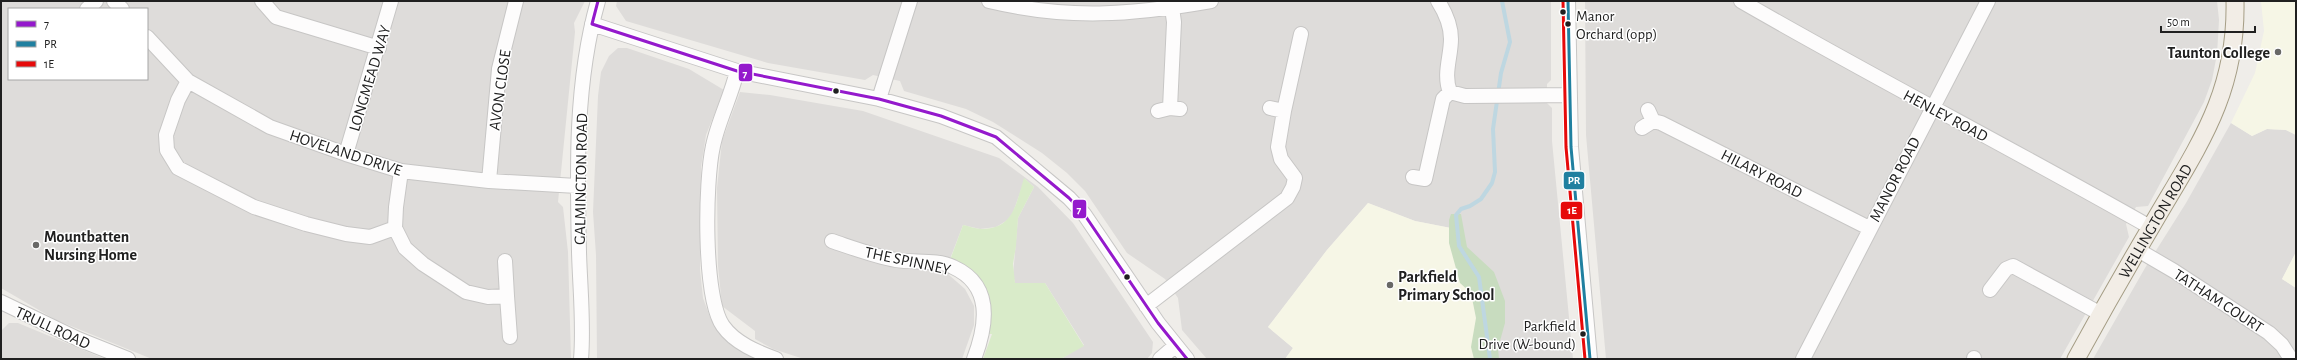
<svg xmlns="http://www.w3.org/2000/svg" width="2297" height="360" viewBox="0 0 2297 360" font-family="'Alegreya Sans',sans-serif">
  <style>
    .residential { fill: #dedcda; fill-rule: evenodd }
    .education { fill: #f6f6e6 }
    .grass { fill: #d9ebc9 }
    .forest { fill: #c8dcbf }
    .lines { fill: none; stroke-linecap: round; stroke-linejoin: round }
    .stream { stroke: #bed7e1; stroke-width: 4 }
    .minor-casing { stroke: #c7c6c5; stroke-width: 16 }
    .major-casing { stroke: #a59d85; stroke-width: 19 }
    .minor { stroke: #fdfcfc; stroke-width: 14 }
    .major { stroke: #f2ede6; stroke-width: 17 }
    .bus-1-casing { stroke: #fff; stroke-width: 6 }
    .bus-2-casing { stroke: #fff; stroke-width: 6 }
    .bus-3-casing { stroke: #fff; stroke-width: 6 }
    .bus-1 { stroke: #9419cc; stroke-width: 3 }
    .bus-2 { stroke: #2080a0; stroke-width: 3 }
    .bus-3 { stroke: #e60a0a; stroke-width: 3 }
    .bus-dot { fill: #202020; stroke: #fff; stroke-width: 1.5 }
    .poi-dot { fill: #686866; stroke: #fff; stroke-width: 1.5 }
    .labels { text-anchor: middle; stroke-width: 3; stroke-linejoin: round; paint-order: stroke }
    .bus-label { font-size: 15px; fill: #202020; stroke: #fff; text-anchor: start }
    .poi-label { font-size: 16px; font-weight: bold; fill: #202020; stroke: #fff; text-anchor: start }
    .street-label { font-size: 16px; fill: #202020; stroke: #fff }
    .line-badge { stroke: #fff; stroke-width: 1.5 }
    .badge-label { font-size: 11px; text-anchor: middle; font-weight: bold; fill: #fff }
  </style>
  <rect width="100%" height="100%" fill="#efede9"/>
  <path class="residential" d="M 1,1 L 585,1 L 574,23 L 575,32 L 558,202 L 563,207 L 568,252 L 571,359 L 152,359 L 56,320 L 1,288 ZM 9,9 L 147,9 L 147,79 L 9,79 Z
    M 617,1 L 1551,1 L 1551,80 L 1547,84 L 1547,103 L 1552,108 L 1552,141 L 1573,359 L 1490,359 L 1456,229 L 1415,221 L 1368,203 L 1327,250 L 1268,327 L 1293,348 L 1285,359 L 1207,359 L 1182,330 L 1178,298 L 1165,279 L 1127,253 L 1085,191 L 1067,173 L 1042,153 L 993,122 L 966,109 L 904,91 L 900,81 L 873,75 L 865,80 L 768,63 L 626,21 L 616,6 Z
    M 1585,1 L 2217,1 L 2219,20 L 2217,54 L 2212,80 L 2204,102 L 2148,206 L 2136,207 L 2126,224 L 2129,237 L 2060,359 L 1606,359 L 1586,135 Z
    M 618,48 L 627,48 L 689,69 L 724,90 L 706,135 L 701,167 L 700,270 L 703,298 L 711,320 L 736,347 L 754,359 L 597,359 L 596,255 L 593,212 L 598,96 L 601,72 L 609,56 Z
    M 740,92 L 770,95 L 863,111 L 999,158 L 1038,187 L 1073,223 L 1153,342 L 1152,353 L 1147,359 L 1061,359 L 1084,345 L 1045,283 L 1015,283 L 1013,275 L 1018,218 L 1034,187 L 1025,179 L 1011,218 L 996,227 L 980,229 L 963,225 L 950,259 L 949,275 L 965,289 L 974,306 L 974,325 L 962,359 L 804,359 L 773,349 L 755,339 L 755,331 L 722,306 L 718,266 L 717,188 L 722,141 Z
    M 2231,123 L 2252,136 L 2267,129 L 2286,130 L 2296,135 L 2296,252 L 2282,279 L 2296,288 L 2296,359 L 2093,359 L 2145,268 L 2186,203 Z
    M 9,323 L 18,323 L 105,359 L 1,359 L 1,331 Z"/>
  <path class="education" d="M 2261,1 L 2296,1 L 2296,135 L 2286,130 L 2267,129 L 2252,136 L 2231,123 L 2255,73 L 2264,31 Z
    M 1368,203 L 1415,221 L 1456,229 L 1490,359 L 1285,359 L 1293,348 L 1268,327 L 1327,250 Z
    M 2296,252 L 2296,288 L 2282,279 Z"/>
  <path class="grass" d="M 1024,178 L 1034,187 L 1018,218 L 1016,246 L 1013,264 L 1015,283 L 1045,283 L 1084,346 L 1061,359 L 983,359 L 992,334 L 989,334 L 990,310 L 950,260 L 963,225 C 969,226 976,229 982,229 C 1014,229 1016,203 1024,178 Z"/>
  <path class="forest" d="M 1451,214 L 1461,214 L 1467,247 L 1494,272 L 1505,301 L 1505,323 L 1498,348 L 1499,359 L 1474,359 L 1471,347 L 1476,318 L 1471,293 L 1460,283 L 1449,243 L 1449,220 Z"/>
  <g class="lines">
    <path class="stream" d="M 1490,359 L 1479,277 L 1459,246 L 1456,215 L 1461,209 L 1470,206 L 1481,199 L 1492,183 L 1495,172 L 1493,129 L 1501,73 L 1510,42 L 1502,1"/>
    <defs>
      <path id="minor" d="M 114,1 L 122,9
        M 262,1 L 276,17 L 379,48
        M 989,1 C 1069,20 1131,15 1211,1
        M 1438,1 C 1445,12 1451,25 1451,39 C 1451,57 1443,74 1450,92 L 1465,96 L 1569,95
        M 1568,1 L 1571,147 L 1590,359
        M 1741,1 C 1876,79 2015,150 2150,227
        M 87,9 L 96,1
        M 592,24 L 737,71 L 879,99 L 941,116 L 996,137 L 1069,198 L 1084,214 L 1158,323 L 1187,359
        M 147,37 L 188,81 L 270,127 L 346,154 L 401,171 L 489,181 L 577,186
        M 737,71 C 731,97 718,121 713,146 C 705,181 703,298 723,326 C 735,343 757,352 776,359
        M 188,81 L 178,100 L 166,135 L 167,150 L 178,168 L 254,207 L 306,224 L 346,234 L 370,237 L 395,228
        M 879,99 L 910,1
        M 1170,108 L 1174,22 L 1172,8
        M 1270,108 L 1284,111
        M 1158,111 L 1170,108 L 1180,109
        M 1653,121 L 1661,123 L 1869,228
        M 1642,128 L 1653,121 L 1648,110
        M 346,154 L 391,1
        M 401,171 L 396,207 L 395,228 L 405,248 L 423,264 L 466,292 L 488,297 L 507,296 L 505,261
        M 1413,177 L 1425,179 L 1443,99 L 1450,92
        M 489,181 L 499,69 L 516,1
        M 832,241 C 853,248 874,256 896,260 C 913,263 937,259 953,267 C 993,285 987,325 974,359
        M 2138,250 L 2174,271 L 2269,333 L 2282,345 L 2291,359
        M 1990,290 L 2006,269 L 2013,266 L 2101,314
        M 507,296 L 510,337
        M 1,302 L 78,339 L 128,359
        M 1146,306 L 1287,198 L 1293,187 L 1295,178 L 1281,159 L 1278,147 L 1284,111 L 1301,34
        M 581,359 C 584,324 580,288 579,252 C 577,168 575,82 598,1
        M 1160,359 L 1175,346
        M 1803,359 L 1988,1
        M 1974,359 L 1974,358"/>
      <g id="major">
        <path id="s1" d="M 2076,359 C 2100,315 2125,271 2151,227 C 2196,149 2237,96 2235,1"/>
      </g>
    </defs>
    <use href="#minor" class="minor-casing"/>
    <use href="#major" class="major-casing"/>
    <use href="#minor" class="minor"/>
    <use href="#major" class="major"/>
    <defs>
      <path id="bus-1" d="M 598,1 L 592,24 L 737,71 L 879,99 L 941,116 L 996,137 L 1069,198 L 1084,214 L 1158,323 L 1187,359"/>
      <path id="bus-2" d="M 1568,1 L 1571,147 L 1590,359"/>
      <path id="bus-3" d="M 1563,1 L 1566,147 L 1585,359"/>
    </defs>
    <use href="#bus-1" class="bus-1-casing"/>
    <use href="#bus-2" class="bus-2-casing"/>
    <use href="#bus-3" class="bus-3-casing"/>
    <use href="#bus-1" class="bus-1"/>
    <use href="#bus-2" class="bus-2"/>
    <use href="#bus-3" class="bus-3"/>
  </g>
  <g class="bus-dot">
    <circle cx="1563" cy="12" r="3.5"/>
    <circle cx="1568" cy="24" r="3.5"/>
    <circle cx="836" cy="91" r="3.5"/>
    <circle cx="1127" cy="277" r="3.5"/>
    <circle cx="1583" cy="334" r="3.5"/>
  </g>
  <g class="poi-dot">
    <circle cx="2278" cy="52" r="4"/>
    <circle cx="36" cy="245" r="4"/>
    <circle cx="1390" cy="285" r="4"/>
  </g>
  <g class="labels">
    <g class="bus-label">
      <text x="1576" y="21">Manor<tspan x="1576" dy="18">Orchard (opp)</tspan></text>
      <text x="1576" y="331" text-anchor="end">Parkfield<tspan x="1576" dy="18">Drive (W-bound)</tspan></text>
    </g>
    <g class="poi-label">
      <text x="2270" y="58" text-anchor="end">Taunton College</text>
      <text x="44" y="242">Mountbatten<tspan x="44" dy="18">Nursing Home</tspan></text>
      <text x="1398" y="282">Parkfield<tspan x="1398" dy="18">Primary School</tspan></text>
    </g>
    <g class="street-label">
      <text transform="translate(369 78) rotate(-73)" y="6">LONGMEAD WAY</text>
      <text transform="translate(499 90) rotate(-82)" y="6">AVON CLOSE</text>
      <text transform="translate(1946 115) rotate(28)" y="6">HENLEY ROAD</text>
      <text transform="translate(346 152) rotate(18)" y="6">HOVELAND DRIVE</text>
      <text transform="translate(1762 173) rotate(27)" y="6">HILARY ROAD</text>
      <text transform="translate(580 179) rotate(-89)" y="6">GALMINGTON ROAD</text>
      <text transform="translate(1894 179) rotate(-63)" y="6">MANOR ROAD</text>
      <text dy="6" stroke="none"><textPath href="#s1" startOffset="159">WELLINGTON ROAD</textPath></text>
      <text transform="translate(908 260) rotate(12)" y="6">THE SPINNEY</text>
      <text transform="translate(2219 300) rotate(33)" y="6">TATHAM COURT</text>
      <text transform="translate(53 327) rotate(25)" y="6">TRULL ROAD</text>
    </g>
  </g>
  <g class="line-badge">
    <rect x="738" y="63" width="15" height="19" rx="4" fill="#9419cc"/>
    <rect x="1563" y="171" width="22" height="19" rx="4" fill="#2080a0"/>
    <rect x="1072" y="199" width="15" height="20" rx="4" fill="#9419cc"/>
    <rect x="1560" y="201" width="23" height="19" rx="4" fill="#e60a0a"/>
  </g>
  <g class="badge-label">
    <text x="745" y="77">7</text>
    <text x="1574" y="184">PR</text>
    <text x="1079" y="213">7</text>
    <text x="1572" y="214">1E</text>
  </g>
  <rect width="2297" height="360" fill="none" stroke="#202020" stroke-width="4"/>
  <rect x="8" y="8" width="140" height="72" fill="#ffffff" stroke="#a6a6a6"/>
  <rect x="16" y="21" width="20" height="6" fill="#9419cc" stroke="#a6a6a6"/>
  <text x="44" y="28" font-size="12" fill="#202020">7</text>
  <rect x="16" y="41" width="20" height="6" fill="#2080a0" stroke="#a6a6a6"/>
  <text x="44" y="48" font-size="12" fill="#202020">PR</text>
  <rect x="16" y="61" width="20" height="6" fill="#e60a0a" stroke="#a6a6a6"/>
  <text x="44" y="68" font-size="12" fill="#202020">1E</text>
  <path d="M2161 26v6h94v-6" fill="none" stroke="#202020" stroke-width="2"/>
  <text x="2167" y="26" font-size="12" fill="#202020" stroke="#ffffff" stroke-width="3" paint-order="stroke">50 m</text>
</svg>
